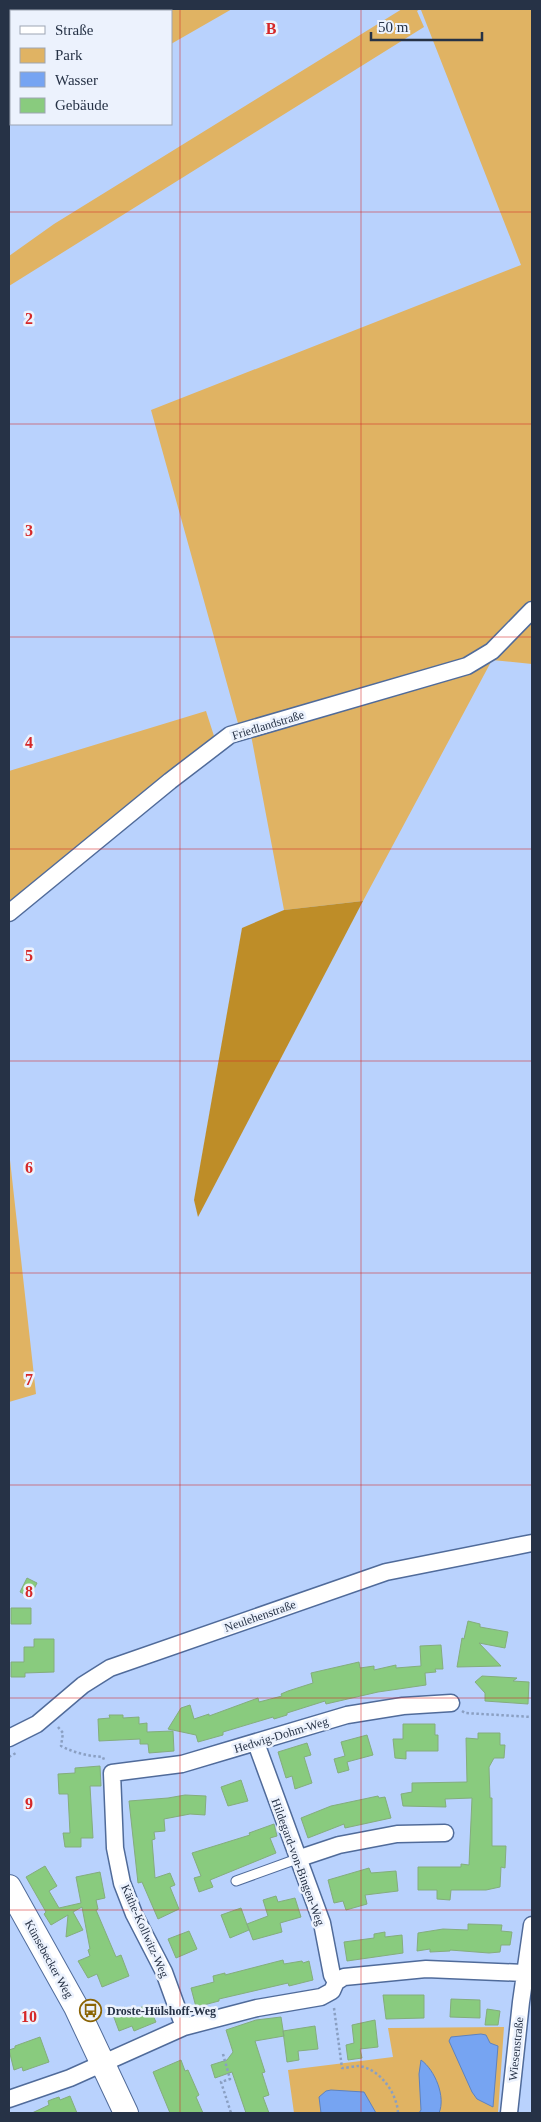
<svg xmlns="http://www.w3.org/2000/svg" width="541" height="2122" viewBox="0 0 541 2122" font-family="Georgia,serif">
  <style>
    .green { fill: #e0b363 }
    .forest { fill: #be8d28 }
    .water { fill: #76a4f2; stroke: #5e82be }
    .building { fill: #89cb7e; stroke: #84ad7d }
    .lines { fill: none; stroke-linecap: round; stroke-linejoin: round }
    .lane-casing { stroke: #506b9a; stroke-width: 11 }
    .street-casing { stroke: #506b9a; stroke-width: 19 }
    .secondary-casing { stroke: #506b9a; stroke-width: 26 }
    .path { stroke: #8a9fc2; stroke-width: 2.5; stroke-dasharray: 2.5 2.5; stroke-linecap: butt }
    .lane { stroke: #fff; stroke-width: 9 }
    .street { stroke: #fff; stroke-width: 16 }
    .secondary { stroke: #fff; stroke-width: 24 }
    .grid { fill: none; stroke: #d62828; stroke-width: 1; stroke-opacity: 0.55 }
    .labels { text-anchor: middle; stroke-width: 5; stroke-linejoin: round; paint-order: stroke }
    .street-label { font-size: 12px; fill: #263246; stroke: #ecf2fd }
    .poi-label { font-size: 12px; font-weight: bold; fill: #263246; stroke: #ecf2fd; text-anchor: start }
    .grid-label { font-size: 16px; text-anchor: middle; font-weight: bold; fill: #d62828; stroke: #ecf2fd; stroke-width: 5; stroke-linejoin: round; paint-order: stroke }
  </style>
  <rect width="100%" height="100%" fill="#b9d2fd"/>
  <path class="green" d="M 72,9 L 232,9 L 171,44 L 171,11 L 74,11 Z
    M 402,9 L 420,9 L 417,11 L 424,27 L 9,286 L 9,256 L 54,224 Z
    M 423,9 L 532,9 L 532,601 L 497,636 L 472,656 L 239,727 L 151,410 L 521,265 L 421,10 Z
    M 532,619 L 532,664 L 492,660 L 363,901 L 284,910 L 251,735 L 469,672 Z
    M 206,711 L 214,736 L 170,781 L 9,908 L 9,771 Z
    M 9,1151 L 36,1394 L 9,1402 Z
    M 504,2027 L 498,2113 L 294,2113 L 288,2070 L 393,2057 L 388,2028 Z"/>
  <path class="forest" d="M 363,901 L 198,1217 L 194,1200 L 242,928 L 284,910 Z"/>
  <path class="water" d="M 481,2034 L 486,2035 L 490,2043 L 498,2046 L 493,2107 L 477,2099 L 472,2092 L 449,2041 L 451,2037 Z
    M 421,2060 C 435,2070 446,2097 439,2113 L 419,2113 L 421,2110 L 419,2074 Z
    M 331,2090 L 364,2092 L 376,2113 L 321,2113 L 319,2097 L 326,2091 Z"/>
  <path class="building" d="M 27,1578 L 37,1583 L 30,1597 L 20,1592 Z
    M 11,1608 L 31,1608 L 31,1624 L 11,1624 Z
    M 468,1621 L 480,1624 L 480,1627 L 508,1632 L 505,1648 L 479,1643 L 501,1666 L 457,1667 L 462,1638 L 464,1639 Z
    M 34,1639 L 54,1639 L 54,1672 L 25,1673 L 25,1677 L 11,1677 L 11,1662 L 24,1662 L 24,1647 L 34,1647 Z
    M 441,1645 L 443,1669 L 435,1669 L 436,1672 L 425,1673 L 426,1685 L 378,1692 L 326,1704 L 325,1701 L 287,1713 L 287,1715 L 274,1719 L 273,1717 L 223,1732 L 223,1735 L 198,1742 L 196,1735 L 168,1729 L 181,1708 L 190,1705 L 194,1719 L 209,1714 L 209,1716 L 258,1698 L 259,1702 L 282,1696 L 281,1694 L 288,1691 L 313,1683 L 311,1673 L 359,1662 L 360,1668 L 374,1666 L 374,1670 L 396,1665 L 396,1668 L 421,1666 L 420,1646 Z
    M 482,1676 L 517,1678 L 513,1681 L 529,1682 L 528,1704 L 485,1701 L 485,1693 L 475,1682 Z
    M 109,1715 L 123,1715 L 123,1718 L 139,1717 L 139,1724 L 147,1723 L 147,1732 L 173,1731 L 174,1751 L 149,1753 L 148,1744 L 140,1744 L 140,1739 L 99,1741 L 98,1719 L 110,1718 Z
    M 403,1724 L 435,1724 L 435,1735 L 438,1735 L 438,1751 L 406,1751 L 406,1759 L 395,1758 L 393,1739 L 403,1739 Z
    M 478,1733 L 500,1733 L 500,1745 L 505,1745 L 504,1758 L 494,1758 L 489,1767 L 490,1798 L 492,1798 L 492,1846 L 506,1846 L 505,1868 L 501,1867 L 500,1887 L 486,1890 L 451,1890 L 450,1900 L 437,1899 L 437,1890 L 418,1890 L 418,1867 L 461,1867 L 461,1864 L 469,1865 L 472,1798 L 445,1799 L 446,1807 L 403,1806 L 401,1794 L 412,1792 L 412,1783 L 467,1782 L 466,1738 L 478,1739 Z
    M 367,1735 L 373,1755 L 347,1762 L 349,1770 L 338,1773 L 334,1759 L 345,1756 L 341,1742 Z
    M 307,1743 L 311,1755 L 304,1757 L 312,1783 L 295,1789 L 292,1776 L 286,1778 L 278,1752 Z
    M 100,1766 L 101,1786 L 90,1786 L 93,1838 L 81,1838 L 81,1847 L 65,1847 L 63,1833 L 70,1833 L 68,1794 L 59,1794 L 58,1774 L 75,1773 L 75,1768 Z
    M 241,1780 L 248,1801 L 228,1806 L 221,1787 Z
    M 185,1795 L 206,1796 L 205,1815 L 190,1814 L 164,1819 L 165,1831 L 154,1832 L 155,1839 L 152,1840 L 155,1878 L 170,1873 L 175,1885 L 170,1887 L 179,1909 L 158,1919 L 142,1882 L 138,1883 L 129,1801 L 168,1798 Z
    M 378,1796 L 379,1798 L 385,1797 L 391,1818 L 345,1828 L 344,1824 L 308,1838 L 301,1818 L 331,1806 Z
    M 274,1824 L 277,1836 L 270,1838 L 276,1853 L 210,1880 L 213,1887 L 199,1892 L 194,1878 L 201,1876 L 192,1853 L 250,1835 L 249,1833 Z
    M 45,1866 L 57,1886 L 49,1891 L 59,1908 L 81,1903 L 76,1877 L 100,1872 L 105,1898 L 96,1900 L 98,1909 L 96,1910 L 116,1957 L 121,1955 L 129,1976 L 102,1987 L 97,1974 L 88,1978 L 78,1961 L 90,1956 L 88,1950 L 90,1949 L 82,1907 L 73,1912 L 83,1930 L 66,1937 L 68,1915 L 51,1925 L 44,1914 L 46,1912 L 26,1877 Z
    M 369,1868 L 371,1873 L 396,1871 L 398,1891 L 365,1895 L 367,1904 L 346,1910 L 343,1901 L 334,1903 L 328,1880 Z
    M 276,1896 L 278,1902 L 295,1898 L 301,1917 L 280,1923 L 282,1932 L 253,1940 L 247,1924 L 268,1916 L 263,1900 Z
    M 241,1908 L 249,1930 L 230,1938 L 221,1915 Z
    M 468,1924 L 502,1925 L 501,1931 L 512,1932 L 510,1945 L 501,1945 L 500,1952 L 489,1953 L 450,1950 L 450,1951 L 430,1952 L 430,1949 L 417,1951 L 418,1933 L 443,1929 L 468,1930 Z
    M 189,1931 L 197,1949 L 176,1958 L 168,1939 Z
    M 385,1932 L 385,1937 L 402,1935 L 403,1953 L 347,1961 L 344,1942 L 374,1938 L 374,1934 Z
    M 283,1960 L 284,1964 L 302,1961 L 303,1963 L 309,1961 L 313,1980 L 289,1986 L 288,1983 L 219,1999 L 219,2001 L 196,2007 L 191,1988 L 214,1982 L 213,1976 L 225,1973 L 225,1975 Z
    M 383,1995 L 424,1995 L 424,2018 L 386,2019 Z
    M 451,1999 L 480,2000 L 480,2018 L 450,2017 Z
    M 148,2005 L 156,2022 L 134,2031 L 132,2026 L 119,2031 L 112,2012 L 125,2007 L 127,2012 Z
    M 487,2009 L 500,2011 L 498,2025 L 485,2025 Z
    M 281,2017 L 284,2036 L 255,2041 L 265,2072 L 262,2073 L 269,2095 L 263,2097 L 269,2113 L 246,2113 L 232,2072 L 215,2078 L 211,2065 L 227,2060 L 233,2052 L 226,2030 L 256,2020 Z
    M 375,2020 L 378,2047 L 360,2049 L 362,2058 L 348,2060 L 346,2045 L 354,2043 L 352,2025 Z
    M 315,2026 L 318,2049 L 298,2051 L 299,2060 L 287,2062 L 283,2031 Z
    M 40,2037 L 49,2062 L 23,2071 L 22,2067 L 14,2070 L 9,2050 L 15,2048 L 15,2046 Z
    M 181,2060 L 185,2071 L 188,2070 L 199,2095 L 196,2097 L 203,2113 L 170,2113 L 153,2072 Z
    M 70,2096 L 77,2113 L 32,2113 L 49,2105 L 48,2101 L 53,2099 L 59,2097 L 60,2100 Z"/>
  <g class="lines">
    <defs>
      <path id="lane" d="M 236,1881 L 297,1859"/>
      <path id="street" d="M 9,913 L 170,781 L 230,735 L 467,666 L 492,651 L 532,610
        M 9,1738 L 37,1724 L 83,1685 L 110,1668 L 386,1572 L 532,1543
        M 256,1743 L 322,1923 L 332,1975 L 336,1982
        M 297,1859 L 339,1845 L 397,1834 L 445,1833
        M 184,2027 L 164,1972 L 134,1914 L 122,1883 L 115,1848 L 112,1773 L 182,1764 L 347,1715 L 403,1706 L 451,1703
        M 9,2099 L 70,2078 L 184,2027 L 257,2008 L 321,1997 L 332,1991 L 336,1982 L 344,1977 L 426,1969 L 524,1973
        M 509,2113 L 521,2002 L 532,1925"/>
      <path id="secondary" d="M 9,1887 L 76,2007 L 126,2113"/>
    </defs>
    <use href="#lane" class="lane-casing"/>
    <use href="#street" class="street-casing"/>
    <use href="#secondary" class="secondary-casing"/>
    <path class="path" d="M 462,1711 L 465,1713 L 532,1717
      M 58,1727 L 63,1733 L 61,1746 C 75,1753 88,1756 103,1757 L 104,1760
      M 9,1757 L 16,1753
      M 334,2008 L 342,2068 C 347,2068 354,2066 359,2066 C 380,2069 397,2093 398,2113
      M 223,2054 L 230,2079 L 221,2082 L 231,2113"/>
    <use href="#lane" class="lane"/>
    <use href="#street" class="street"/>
    <use href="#secondary" class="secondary"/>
  </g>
  <path class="grid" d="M 180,9 L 180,2113M 361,9 L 361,2113M 9,212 L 532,212M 9,424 L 532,424M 9,637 L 532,637M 9,849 L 532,849M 9,1061 L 532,1061M 9,1273 L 532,1273M 9,1485 L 532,1485M 9,1698 L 532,1698M 9,1910 L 532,1910"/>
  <defs>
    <symbol id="bus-ring" viewBox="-11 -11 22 22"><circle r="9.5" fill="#ecf2fd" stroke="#8b6404" stroke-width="1.5"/><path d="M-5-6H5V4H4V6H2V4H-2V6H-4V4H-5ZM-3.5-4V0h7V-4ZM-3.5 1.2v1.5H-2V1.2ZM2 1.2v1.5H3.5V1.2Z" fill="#8b6404"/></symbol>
  </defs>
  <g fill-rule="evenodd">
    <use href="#bus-ring" x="78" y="1998" width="25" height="25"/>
  </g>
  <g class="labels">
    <g class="street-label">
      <text transform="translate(268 725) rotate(-17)" y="4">Friedlandstraße</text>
      <text transform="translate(260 1616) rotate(-19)" y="4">Neulehenstraße</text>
      <text transform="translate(281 1735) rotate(-17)" y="4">Hedwig-Dohm-Weg</text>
      <text transform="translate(298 1862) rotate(70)" y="4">Hildegard-von-Bingen-Weg</text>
      <text transform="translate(145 1931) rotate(66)" y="4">Käthe-Kollwitz-Weg</text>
      <text transform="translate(49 1959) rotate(61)" y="4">Künsebecker Weg</text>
      <text transform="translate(516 2049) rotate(-84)" y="4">Wiesenstraße</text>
    </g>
    <g class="poi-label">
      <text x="107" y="2015">Droste-Hülshoff-Weg</text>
    </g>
  </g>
  <g class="grid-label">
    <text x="271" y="34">B</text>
    <text x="29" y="324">2</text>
    <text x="29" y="536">3</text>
    <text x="29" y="748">4</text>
    <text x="29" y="961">5</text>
    <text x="29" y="1173">6</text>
    <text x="29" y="1385">7</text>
    <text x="29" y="1597">8</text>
    <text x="29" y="1809">9</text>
    <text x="29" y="2022">10</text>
  </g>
  <rect width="541" height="2122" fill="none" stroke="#263246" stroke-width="20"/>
  <rect x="10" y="10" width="162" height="115" fill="#ecf2fd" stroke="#9da5b4"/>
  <rect x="20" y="26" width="25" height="8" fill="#ffffff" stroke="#9da5b4"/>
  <text x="55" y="35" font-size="15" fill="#263246">Straße</text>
  <rect x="20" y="48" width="25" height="15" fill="#e0b363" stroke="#9da5b4"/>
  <text x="55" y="60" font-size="15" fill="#263246">Park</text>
  <rect x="20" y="72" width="25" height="15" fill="#76a4f2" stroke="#9da5b4"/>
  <text x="55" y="85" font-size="15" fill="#263246">Wasser</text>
  <rect x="20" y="98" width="25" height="15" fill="#89cb7e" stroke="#9da5b4"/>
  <text x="55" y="110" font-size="15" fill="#263246">Gebäude</text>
  <path d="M371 32v8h111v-8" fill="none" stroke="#263246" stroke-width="2.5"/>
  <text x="378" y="32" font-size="15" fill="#263246" stroke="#ecf2fd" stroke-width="4" paint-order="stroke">50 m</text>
</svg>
